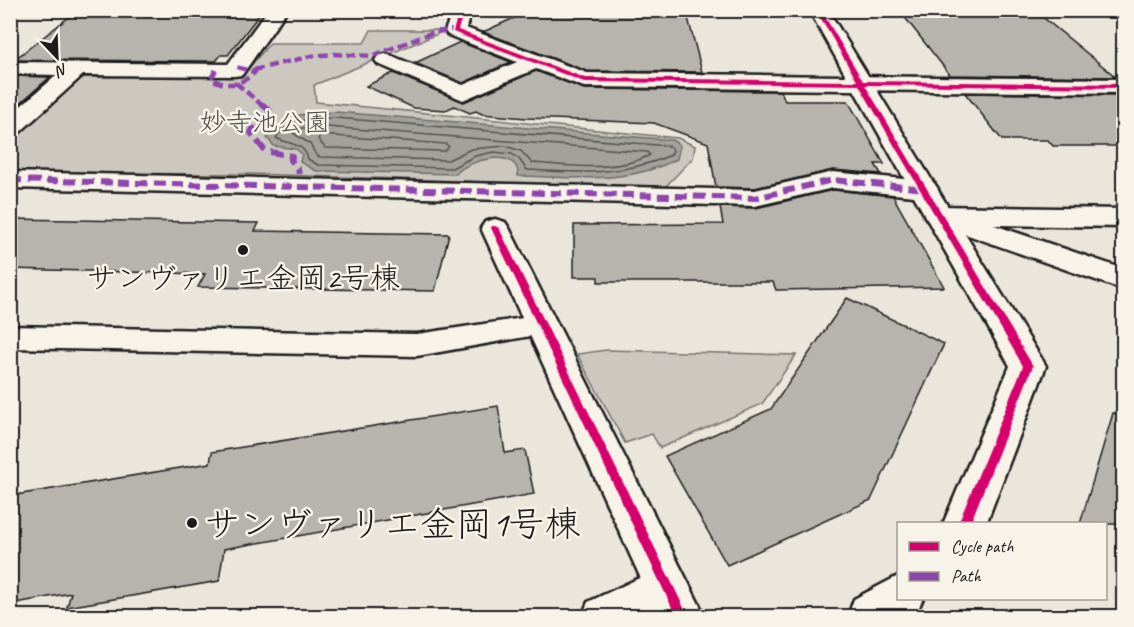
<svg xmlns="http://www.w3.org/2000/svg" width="1134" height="627" viewBox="0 0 1134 627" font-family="Caveat,'Klee One',sans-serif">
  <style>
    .green { fill: #ccc8c0; stroke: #74726e; stroke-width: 1.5 }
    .water { fill: #a3a19a; stroke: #6d6c68; stroke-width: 1.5 }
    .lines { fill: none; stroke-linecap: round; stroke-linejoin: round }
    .shore { stroke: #52514e; stroke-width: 1.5 }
    .building { fill: #b6b4ac; stroke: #1c1c1c; stroke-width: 1.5 }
    .service-casing { stroke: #1c1c1c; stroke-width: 5 }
    .pedestrian-casing { stroke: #1c1c1c; stroke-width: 5 }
    .minor-casing { stroke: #1c1c1c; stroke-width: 5 }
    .tertiary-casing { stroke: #1c1c1c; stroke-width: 5 }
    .service { fill: #f7f3e8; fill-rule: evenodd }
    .pedestrian { fill: #f7f3e8; fill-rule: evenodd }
    .minor { fill: #f7f3e8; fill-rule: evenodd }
    .tertiary { fill: #f7f3e8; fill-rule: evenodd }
    .quiet-far1 { stroke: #8e44ad; stroke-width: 4.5; stroke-dasharray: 9 4.5; stroke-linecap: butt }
    .quiet { stroke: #8e44ad; stroke-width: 6; stroke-dasharray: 12 6; stroke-linecap: butt }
    .cycleway-casing { stroke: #f7f3e8; stroke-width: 4 }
    .cycleway { fill: #d6006c; fill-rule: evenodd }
    .poi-dot { fill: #1c1c1c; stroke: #f7f3e8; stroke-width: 2 }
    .labels { text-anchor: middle; stroke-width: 5; stroke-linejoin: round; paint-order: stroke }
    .far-park-label { font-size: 26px; fill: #51504d; stroke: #f7f3e8 }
    .poi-label { font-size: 30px; fill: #1c1c1c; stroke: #f7f3e8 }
    .near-poi-label { font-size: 36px; fill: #1c1c1c; stroke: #f7f3e8; text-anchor: start }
  </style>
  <rect width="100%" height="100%" fill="#eae6dc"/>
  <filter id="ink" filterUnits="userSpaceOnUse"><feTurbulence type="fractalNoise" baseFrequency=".0167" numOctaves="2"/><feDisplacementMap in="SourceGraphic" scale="12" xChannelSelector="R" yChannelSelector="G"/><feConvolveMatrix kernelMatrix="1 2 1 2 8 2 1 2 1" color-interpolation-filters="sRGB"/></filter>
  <g filter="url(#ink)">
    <path class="green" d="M 371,30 L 439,30 L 438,34 L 314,85 L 316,102 L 678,138 L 695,146 L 693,158 L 664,188 L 253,174 L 11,173 L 11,140 L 76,80 L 94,74 L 243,75 L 270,43 L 364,43 Z
      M 607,350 L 796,355 L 762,404 L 660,448 L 652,434 L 625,443 L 577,354 Z"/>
    <path class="water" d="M 336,112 L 672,140 L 680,145 L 677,159 C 627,185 573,177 518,176 C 520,147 468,159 456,174 L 316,171 L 300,162 L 302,154 L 296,149 L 274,146 L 267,138 C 285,112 306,113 336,112 Z"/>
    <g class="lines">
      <path class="shore" d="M 336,118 L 669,146 L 673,150 L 671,155 C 624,176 577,173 527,170 L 519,159 L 512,154 L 494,152 L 475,156 L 452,168 L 318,165 L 308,159 C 304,142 289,145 276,138 C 288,117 314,119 336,118 Z
        M 315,126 L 647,152 L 650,155 C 616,173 569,165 532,163 L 521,151 L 505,146 L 471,149 L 448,160 L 320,157 L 316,155 L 310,144 L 293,133 L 297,129 Z
        M 320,135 L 446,144 L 449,147 L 444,151 L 325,148 L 318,139 Z"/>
    </g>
    <path class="building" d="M 78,10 L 263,10 L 228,55 L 221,55 L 216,61 L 14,60 Z
      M 573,10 L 686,10 L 702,72 L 587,71 L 483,32 L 525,13 L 573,13 Z
      M 899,10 L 1034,10 L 1116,77 L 950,75 Z
      M 460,42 L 511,62 L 463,83 L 415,63 Z
      M 536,71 L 584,89 L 781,91 L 785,101 L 848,101 L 884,164 L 875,164 L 881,174 L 833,170 L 755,188 L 716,187 L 708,143 L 654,123 L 526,118 L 482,114 L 476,111 L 470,113 L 454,106 L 446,110 L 414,108 L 366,86 L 393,73 L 464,102 Z
      M 10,76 L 50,77 L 10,112 Z
      M 965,93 L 1124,95 L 1124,146 L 1053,146 L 1048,140 L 1002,140 Z
      M 833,190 L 893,196 L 944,287 L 776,290 L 773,282 L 598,282 L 598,277 L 574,277 L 574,225 L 723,224 L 720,207 L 756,208 Z
      M 10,219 L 259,223 L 255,231 L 449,234 L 435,291 L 198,287 L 205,274 L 10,269 Z
      M 847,298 L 944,344 L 871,500 L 727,565 L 665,456 L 771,409 Z
      M 498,406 L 505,453 L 525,450 L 534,494 L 224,549 L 219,581 L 67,607 L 71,593 L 10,604 L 10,496 L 210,463 L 212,452 Z
      M 1113,413 L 1124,414 L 1124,524 L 1080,524 Z"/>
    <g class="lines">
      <defs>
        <path id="service" d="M 543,315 L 553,318 L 557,325 L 553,332 L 417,356 L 10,348 L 10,326 L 417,334 Z
          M 665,566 L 679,571 L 685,585 L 679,599 L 644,616 L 582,616 L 588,602 Z"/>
        <path id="pedestrian" d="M 10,172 L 755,190 L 833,172 L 924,181 L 934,183 L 938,189 L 934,195 L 924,197 L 833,188 L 755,206 L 10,188 Z"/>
        <path id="minor" d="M 268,10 L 287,10 L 242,75 L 234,76 L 83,75 L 19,133 L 10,135 L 10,115 L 57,75 L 10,74 L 10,62 L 228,64 Z
          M 453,10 L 471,10 L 466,28 L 587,73 L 1124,79 L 1124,93 L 584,87 L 536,69 L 463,100 L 378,64 L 375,60 L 378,56 L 385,54 L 392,56 L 463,85 L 517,62 L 448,35 L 445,31 Z
          M 938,206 L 1124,209 L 1124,227 L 938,224 L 928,221 L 924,215 L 928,209 Z
          M 495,219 L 505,222 L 509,228 L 705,616 L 658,616 L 481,228 L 485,222 Z"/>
        <path id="tertiary" d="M 809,10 L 828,10 L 950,210 L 1124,269 L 1124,290 L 965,234 L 1046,366 L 986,524 L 943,524 L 1010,366 Z
          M 898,576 L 898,598 L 923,598 L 916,614 L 913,616 L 848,616 L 854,599 Z"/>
      </defs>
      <use href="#service" class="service-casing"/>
      <use href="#pedestrian" class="pedestrian-casing"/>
      <use href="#minor" class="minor-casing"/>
      <use href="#tertiary" class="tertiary-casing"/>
      <use href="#service" class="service"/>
      <use href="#pedestrian" class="pedestrian"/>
      <use href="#minor" class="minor"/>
      <use href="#tertiary" class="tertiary"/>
      <path class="quiet-far1" d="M 216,70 L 211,78 C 225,89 244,84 255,72 L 236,67
        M 254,70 L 311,56 L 334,54 L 372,56 L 434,32 L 455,30
        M 236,83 L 263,106"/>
      <path class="quiet" d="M 262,104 L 272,113 L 256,122 L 251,133 L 265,151 L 292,156 L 291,160 L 298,168 L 299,174
        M 10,180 L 755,198 L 833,180 L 924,189"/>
      <defs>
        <path id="cycleway" d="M 459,10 L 464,10 L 458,30 L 585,78 L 857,81 L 816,10 L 821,10 L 863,81 L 1124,84 L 1124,88 L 865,85 L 1033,366 L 970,524 L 958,524 L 1023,366 L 859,85 L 584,82 L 453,32 Z
          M 492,226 L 495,226 L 499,228 L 688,616 L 676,616 L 491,228 Z"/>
      </defs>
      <use href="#cycleway" class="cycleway-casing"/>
      <use href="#cycleway" class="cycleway"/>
    </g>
  </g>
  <g class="poi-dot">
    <circle cx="243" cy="250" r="6"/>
    <circle cx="192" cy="523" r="6"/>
  </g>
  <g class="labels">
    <g class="far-park-label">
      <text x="265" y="131">妙寺池公園</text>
    </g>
    <g class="poi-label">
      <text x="243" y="288">サンヴァリエ金岡2号棟</text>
    </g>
    <g class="near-poi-label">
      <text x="204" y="536">サンヴァリエ金岡1号棟</text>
    </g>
  </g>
  <rect width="1134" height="627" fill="none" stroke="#f7f3e8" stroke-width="36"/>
  <rect x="18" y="18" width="1098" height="591" fill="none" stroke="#1c1c1c" stroke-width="2" filter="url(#ink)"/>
  <rect x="897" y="522" width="210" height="78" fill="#f7f3e8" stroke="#9f9d96" stroke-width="1.5"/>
  <rect x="909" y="542" width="30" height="9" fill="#d6006c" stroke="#9f9d96" stroke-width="1.5"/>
  <text x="951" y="552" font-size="18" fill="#1c1c1c">Cycle path</text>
  <rect x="909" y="572" width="30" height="9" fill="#8e44ad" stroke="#9f9d96" stroke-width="1.5"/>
  <text x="951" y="582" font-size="18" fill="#1c1c1c">Path</text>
  <g transform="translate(57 57) rotate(157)" stroke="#f7f3e8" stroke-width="4.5" paint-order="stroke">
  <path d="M0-4.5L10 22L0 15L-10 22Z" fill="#1c1c1c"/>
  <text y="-9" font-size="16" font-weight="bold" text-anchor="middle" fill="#1c1c1c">N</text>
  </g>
</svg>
